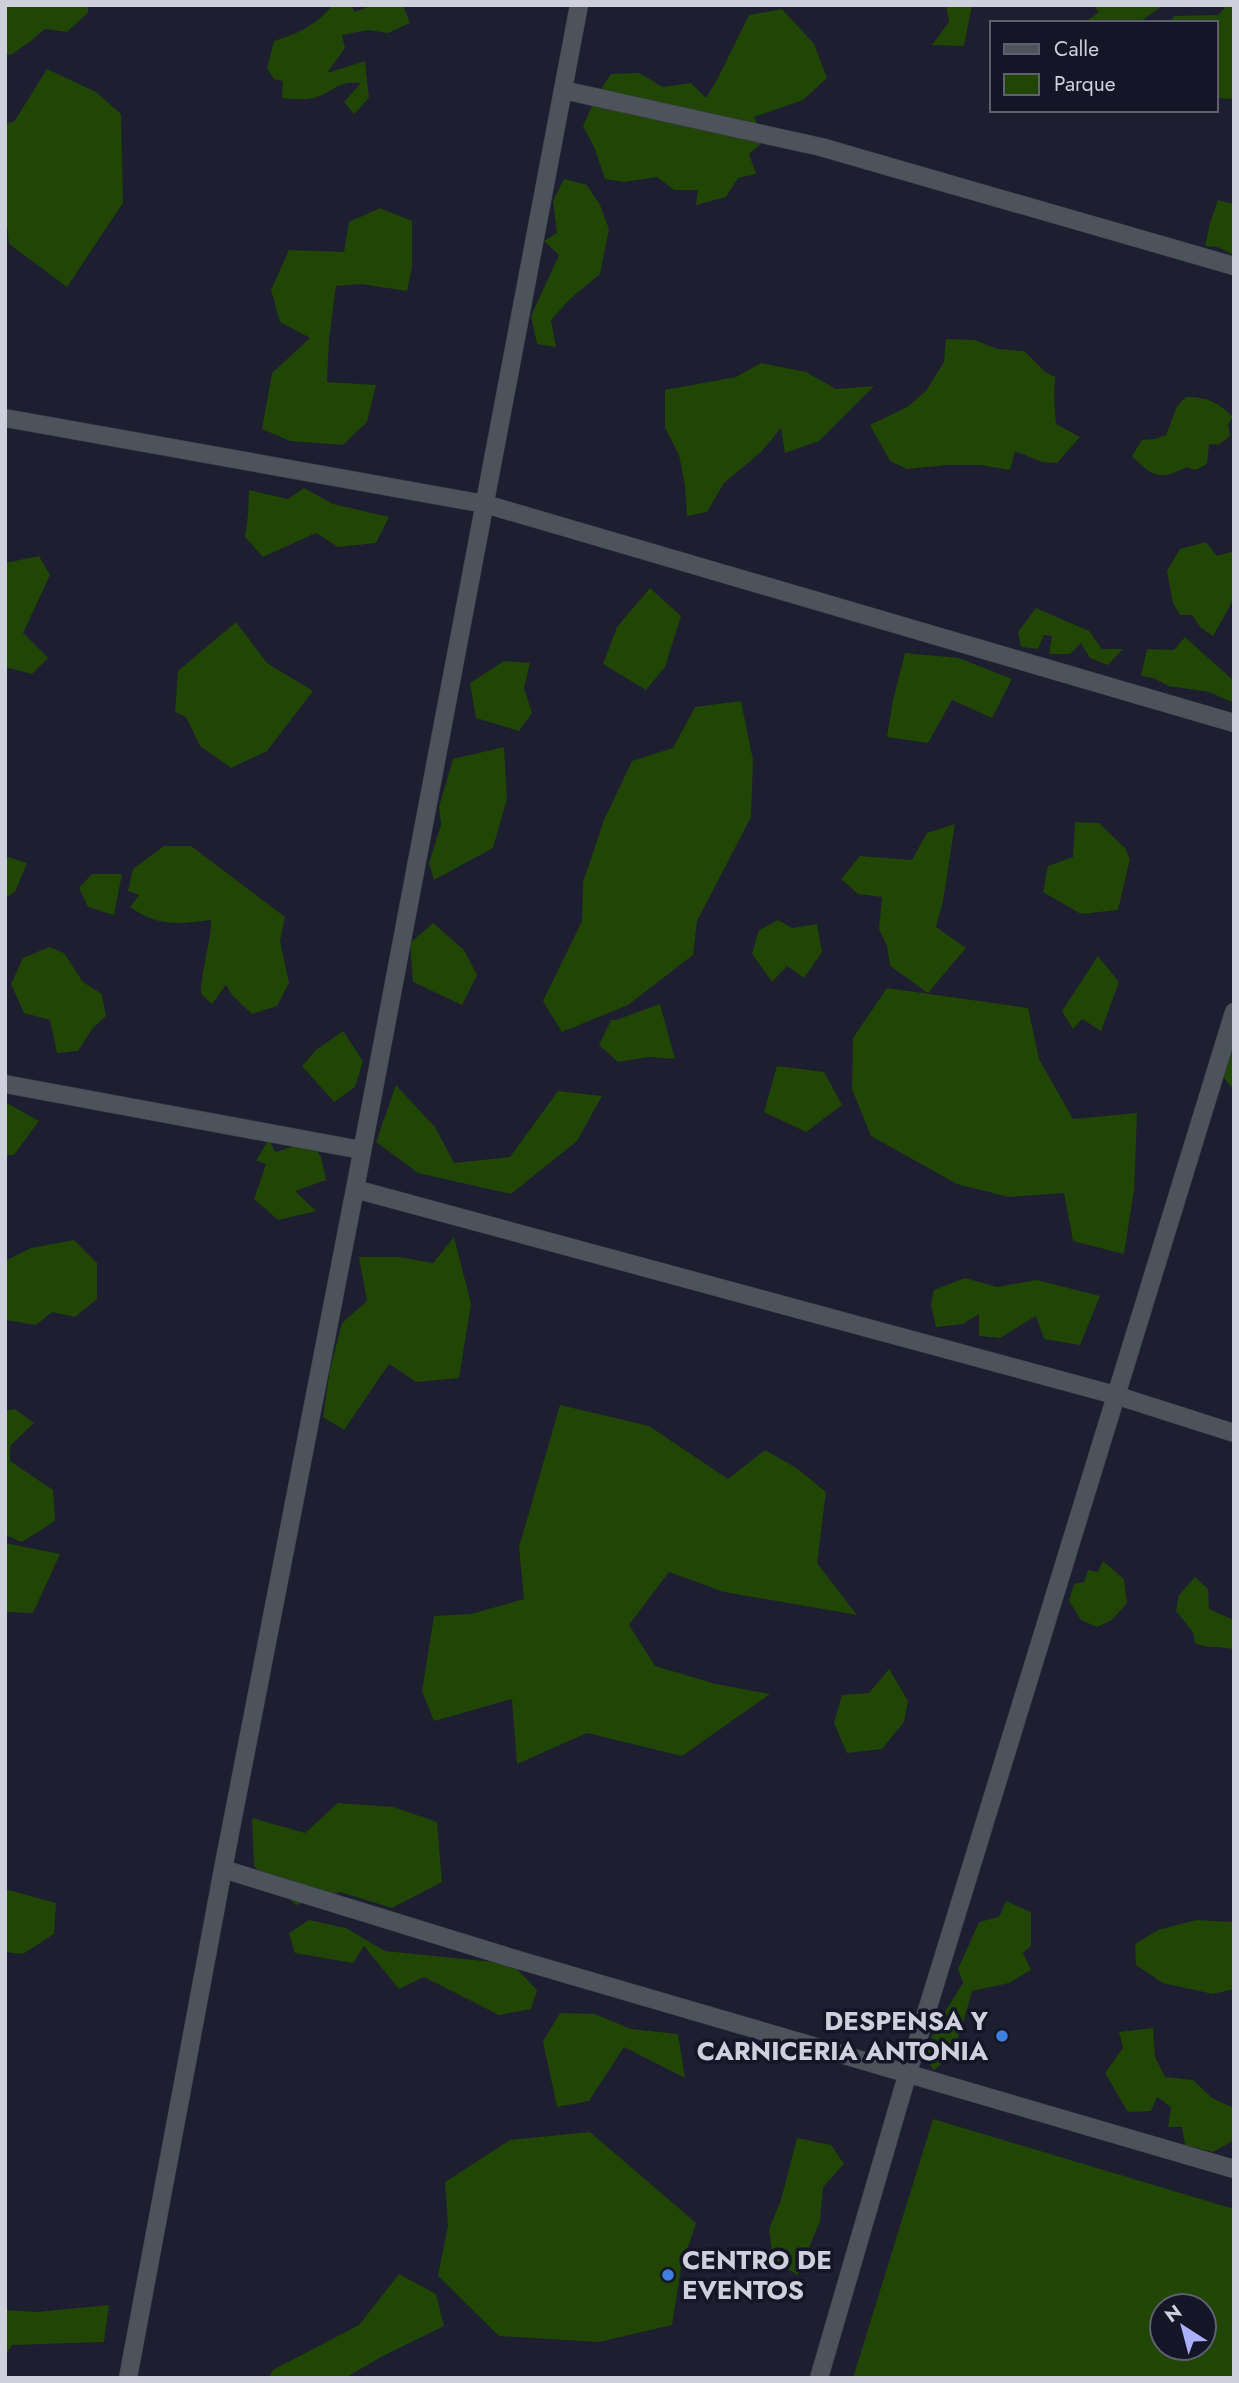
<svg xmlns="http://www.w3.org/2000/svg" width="1239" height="2383" viewBox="0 0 1239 2383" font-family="Jost,sans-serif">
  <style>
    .green { fill: #204505; fill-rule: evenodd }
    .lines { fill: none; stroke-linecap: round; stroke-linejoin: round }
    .street-casing { stroke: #393a4c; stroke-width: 19 }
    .street { stroke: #4c535a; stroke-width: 18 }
    .shop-dot { fill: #3f7fe0; stroke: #141526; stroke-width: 2.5 }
    .labels { text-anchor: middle; stroke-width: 7; stroke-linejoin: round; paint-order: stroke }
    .poi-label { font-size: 26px; font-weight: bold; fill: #ced0dc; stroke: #141526; text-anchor: end }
  </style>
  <rect width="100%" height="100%" fill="#1d1e30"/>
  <path class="green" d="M 5,5 L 88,5 L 88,13 L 67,32 L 45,29 L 31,41 L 11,55 L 5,54 Z
    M 330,5 L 351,5 L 355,12 L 373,5 L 403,5 L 410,23 L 388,33 L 368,30 L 342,35 L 345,48 L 327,73 L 365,61 L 369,98 L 354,114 L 344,102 L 361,83 C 335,81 339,89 317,97 C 306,101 294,99 282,98 L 283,81 L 274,79 L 267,68 L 274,41 C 295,35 316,25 330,8 Z
    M 946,5 L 972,5 L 964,46 L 932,45 L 949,22 Z
    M 1093,5 L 1164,5 L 1138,23 L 1084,23 L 1099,12 Z
    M 1227,5 L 1234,5 L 1234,99 L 1216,98 L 1216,23 L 1170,23 L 1174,16 L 1218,15 Z
    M 782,9 L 814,44 L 827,78 L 803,100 L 754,117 L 765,140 L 749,154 L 756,174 L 738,178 L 726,197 L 696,205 L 698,190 L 674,190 L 657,177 L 624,182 L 605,179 L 595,149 L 583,126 L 597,95 L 611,74 L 639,73 L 663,87 L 691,83 L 706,98 L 718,78 L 749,15 Z
    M 47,69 L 96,92 L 121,114 L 123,203 L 67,287 L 9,244 L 5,205 L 5,123 L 14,122 Z
    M 564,179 L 587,185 L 600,205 L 609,229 L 600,274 L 570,299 L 551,320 L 556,347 L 537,344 L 531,316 L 559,255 L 544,241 L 557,233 L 553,201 Z
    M 1218,200 L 1234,204 L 1234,253 L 1232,254 L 1218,247 L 1205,246 L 1210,223 Z
    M 380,208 L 412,221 L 412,267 L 407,291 L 361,284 L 336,286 L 329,339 L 327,382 L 376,385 L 367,422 L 343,445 L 290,441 L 262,429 L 272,373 L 310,338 L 280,322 L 271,290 L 289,250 L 344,252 L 349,222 Z
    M 946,339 L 975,340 L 997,349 L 1024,351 L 1045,372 L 1055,377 L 1054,397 L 1056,424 L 1080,437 L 1057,463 L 1042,462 L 1015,451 L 1010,470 L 980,465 L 948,465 L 907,469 L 890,461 L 870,425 L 907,407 L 926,391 L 944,362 Z
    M 761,363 L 806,372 L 836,389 L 874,386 L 819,441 L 785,453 L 781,428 L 761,452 L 724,483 L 707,512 L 687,516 L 685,486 L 679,455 L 665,428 L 665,390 L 736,377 Z
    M 1186,397 C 1207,397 1218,402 1233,417 L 1228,424 L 1230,436 L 1218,445 L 1209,444 L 1207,464 L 1195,470 L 1187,467 C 1159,481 1153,477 1132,456 L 1142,440 L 1155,439 L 1166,435 L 1177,406 Z
    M 304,488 L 333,504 L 389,517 L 376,543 L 338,547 L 316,533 L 263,557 L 245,537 L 248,515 L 249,490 L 288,499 Z
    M 1206,542 L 1217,556 L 1234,551 L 1234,593 L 1230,606 L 1213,636 L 1201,628 L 1192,615 L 1180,615 L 1173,603 L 1167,571 L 1180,549 Z
    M 39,556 L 50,575 L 23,633 L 48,658 L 32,674 L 5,667 L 5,563 Z
    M 650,588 L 681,616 L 665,667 L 646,690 L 603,664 L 617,627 Z
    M 1036,608 L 1089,631 L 1102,649 L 1123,649 L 1108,665 L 1090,658 L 1081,643 L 1070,654 L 1049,654 L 1052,636 L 1044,635 L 1038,649 L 1021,647 L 1018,632 Z
    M 236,622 L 267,663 L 313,691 L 267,751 L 231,768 L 200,746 L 186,717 L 175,712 L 178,671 Z
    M 1185,637 L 1234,681 L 1234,703 L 1209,692 L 1169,686 L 1153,678 L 1141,676 L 1147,649 L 1174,650 Z
    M 905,653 L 959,658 L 1012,679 L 992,718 L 952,700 L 928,743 L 887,737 L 893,700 Z
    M 504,661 L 530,663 L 524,688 L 532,713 L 519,731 L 476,718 L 470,683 Z
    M 741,701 L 753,760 L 751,817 L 697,921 L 693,955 L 628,1005 L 562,1032 L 543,1001 L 582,921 L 583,882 L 604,820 L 632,761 L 673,748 L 695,707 Z
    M 504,747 L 507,799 L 493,848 L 434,880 L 429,863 L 441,825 L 439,807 L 453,759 Z
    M 1075,822 L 1099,823 L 1125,848 L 1130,859 L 1118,910 L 1081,914 L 1043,892 L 1048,866 L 1073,857 Z
    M 955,824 L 943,901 L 936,927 L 966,948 L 928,993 L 890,966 L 887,946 L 879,929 L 882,897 L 858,894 L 841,879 L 860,856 L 912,860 L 927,833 Z
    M 164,846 L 191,846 L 285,917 L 280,941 L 289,983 L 277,1006 L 252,1014 L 232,995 L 226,985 L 212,1004 L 201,994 C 201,968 211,945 211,920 C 178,924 159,927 130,907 L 139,895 L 128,891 L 133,869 Z
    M 8,857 L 27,863 L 15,892 L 5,898 L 5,859 Z
    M 92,874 L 122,874 L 114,915 L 88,907 L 79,888 Z
    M 778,920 L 792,928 L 817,924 L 822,952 L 804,978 L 787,966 L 772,982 L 752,954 L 759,930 Z
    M 433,923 L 464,950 L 477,975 L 462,1005 L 413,982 L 410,943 Z
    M 49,947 L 64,953 L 83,982 L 102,994 L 106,1016 L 92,1029 L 78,1051 L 57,1053 L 50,1020 L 24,1013 L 11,984 L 23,958 Z
    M 1098,956 L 1119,982 L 1101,1031 L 1082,1019 L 1073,1029 L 1062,1011 Z
    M 887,988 L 1028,1008 L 1039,1059 L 1073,1119 L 1137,1113 L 1134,1190 L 1124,1254 L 1073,1241 L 1064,1193 L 1009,1197 L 957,1184 L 871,1136 L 852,1089 L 853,1038 Z
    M 660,1004 L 675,1059 L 649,1057 L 618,1062 L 599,1045 L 611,1020 L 616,1020 Z
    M 1234,1025 L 1234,1086 L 1231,1087 L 1217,1069 Z
    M 343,1031 L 363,1061 L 355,1087 L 334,1102 L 302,1066 L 316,1050 Z
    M 777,1066 L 824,1072 L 842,1105 L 806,1132 L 764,1112 Z
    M 396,1085 L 435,1127 L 454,1163 L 510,1157 L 558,1091 L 602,1096 L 577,1141 L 511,1194 L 418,1173 L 376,1142 Z
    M 5,1102 L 39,1121 L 14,1155 L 5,1155 Z
    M 269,1139 L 275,1152 L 311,1141 L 321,1157 L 326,1180 L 295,1191 L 316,1211 L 278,1220 L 254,1199 L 266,1164 L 256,1161 Z
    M 454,1237 L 471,1304 L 459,1378 L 416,1382 L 389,1364 L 344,1430 L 323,1417 L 330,1369 L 342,1323 L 367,1301 L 359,1257 L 399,1257 L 433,1263 Z
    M 74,1240 L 97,1263 L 97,1299 L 75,1317 L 52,1312 L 36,1325 L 5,1320 L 5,1261 L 31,1248 Z
    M 965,1278 L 997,1287 L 1037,1280 L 1100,1296 L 1080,1345 L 1044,1339 L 1036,1316 L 1000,1338 L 979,1336 L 979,1314 L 963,1324 L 936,1327 L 931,1305 L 934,1290 Z
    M 560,1405 L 649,1426 L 728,1479 L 765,1450 L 795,1467 L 826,1492 L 817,1563 L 857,1615 L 724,1592 L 669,1572 L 629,1625 L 655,1666 L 716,1684 L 770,1694 L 682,1756 L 587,1733 L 517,1764 L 512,1699 L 434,1721 L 422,1691 L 434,1616 L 471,1614 L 524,1599 L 519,1547 Z
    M 15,1409 L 34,1423 L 10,1446 L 10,1461 L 53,1490 L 55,1521 L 22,1542 L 5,1535 L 5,1411 Z
    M 5,1543 L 60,1554 L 33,1613 L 5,1612 Z
    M 1103,1561 L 1124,1579 L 1127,1603 L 1112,1620 L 1097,1627 L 1081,1620 L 1069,1601 L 1074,1584 L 1084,1582 L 1088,1570 L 1098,1572 Z
    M 1195,1577 L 1208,1589 L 1209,1609 L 1234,1620 L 1234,1662 L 1233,1649 C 1220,1646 1207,1649 1195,1643 L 1193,1632 L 1176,1611 L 1179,1595 Z
    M 889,1669 L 908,1701 L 904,1722 L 882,1749 L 847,1753 L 834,1723 L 842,1695 L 869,1693 Z
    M 338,1803 L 393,1807 L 437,1822 L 442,1882 L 392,1908 L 340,1892 L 296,1905 L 254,1866 L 252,1818 L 305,1833 Z
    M 5,1889 L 56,1903 L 54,1934 L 23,1954 L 5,1952 Z
    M 1006,1901 L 1031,1912 L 1031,1946 L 1023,1953 L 1031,1970 L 1009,1983 L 972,1991 C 964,2018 958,2053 934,2070 L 926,2060 L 934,2029 L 963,1983 L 958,1969 L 979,1922 L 999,1917 Z
    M 309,1920 L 346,1928 L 385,1951 L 512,1964 L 537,1990 L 531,2009 L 499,2015 L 424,1977 L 399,1989 L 364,1946 L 353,1963 L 295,1953 L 289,1933 Z
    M 1196,1920 L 1231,1922 L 1234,1921 L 1234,1989 L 1213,1994 L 1163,1983 L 1136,1965 L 1135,1944 L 1158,1930 Z
    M 560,2013 L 595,2014 L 631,2029 L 678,2034 L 685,2078 L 624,2047 L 589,2101 L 557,2107 L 543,2041 Z
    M 1153,2028 L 1155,2057 L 1165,2077 L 1193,2080 L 1212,2098 L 1234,2108 L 1234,2140 L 1213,2152 L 1185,2145 L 1182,2127 L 1168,2127 L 1171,2107 L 1157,2097 L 1151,2111 L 1128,2112 L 1105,2073 L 1123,2048 L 1119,2032 Z
    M 933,2119 L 1234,2209 L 1234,2378 L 853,2378 ZM 1162,2306 L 1204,2306 L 1204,2348 L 1162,2348 Z
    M 590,2132 L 696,2223 L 681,2268 L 672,2325 L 599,2342 L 499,2336 L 438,2276 L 448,2226 L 445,2182 L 510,2140 Z
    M 797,2138 L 831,2145 L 844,2164 L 823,2187 L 820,2221 L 798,2275 L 773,2261 L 769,2229 L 781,2200 Z
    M 399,2274 L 436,2294 L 444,2326 L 381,2357 L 345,2378 L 269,2378 L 273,2370 L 359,2325 Z
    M 109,2305 L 104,2342 L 12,2345 L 5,2356 L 5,2310 L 37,2312 Z"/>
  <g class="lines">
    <defs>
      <path id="street" d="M 563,90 L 821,147 L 1234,266
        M 5,418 L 485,504 L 1234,723
        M 5,1084 L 361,1150
        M 355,1189 L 1115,1395 L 1234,1433
        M 223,1869 L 515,1959 L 1234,2169
        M 128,2378 L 223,1869 L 355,1189 L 579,5
        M 819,2378 L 908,2072 L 1234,1012"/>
    </defs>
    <use href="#street" class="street-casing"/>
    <use href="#street" class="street"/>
  </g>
  <g class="shop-dot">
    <circle cx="1002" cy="2036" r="7"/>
    <circle cx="668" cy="2275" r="7"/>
  </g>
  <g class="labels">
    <g class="poi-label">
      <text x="988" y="2030">DESPENSA Y<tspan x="988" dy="30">CARNICERIA ANTONIA</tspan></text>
      <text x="682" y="2269" text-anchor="start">CENTRO DE<tspan x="682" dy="30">EVENTOS</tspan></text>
    </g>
  </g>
  <rect width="1239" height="2383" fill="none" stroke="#ced0dc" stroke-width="14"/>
  <rect x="990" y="21" width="228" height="91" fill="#141526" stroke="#5e606f" stroke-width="2"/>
  <rect x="1004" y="44" width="35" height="10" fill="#4c535a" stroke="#5e606f" stroke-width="2"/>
  <text x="1054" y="56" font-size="21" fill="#ced0dc">Calle</text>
  <rect x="1004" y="74" width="35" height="21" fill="#204505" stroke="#5e606f" stroke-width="2"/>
  <text x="1054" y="91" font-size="21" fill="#ced0dc">Parque</text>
  <g transform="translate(1183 2327) rotate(324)"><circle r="33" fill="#141526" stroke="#5e606f" stroke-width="2"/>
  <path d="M0-5L12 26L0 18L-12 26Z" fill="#acaffb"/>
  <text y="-10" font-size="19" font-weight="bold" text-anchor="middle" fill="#ced0dc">N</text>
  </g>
</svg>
